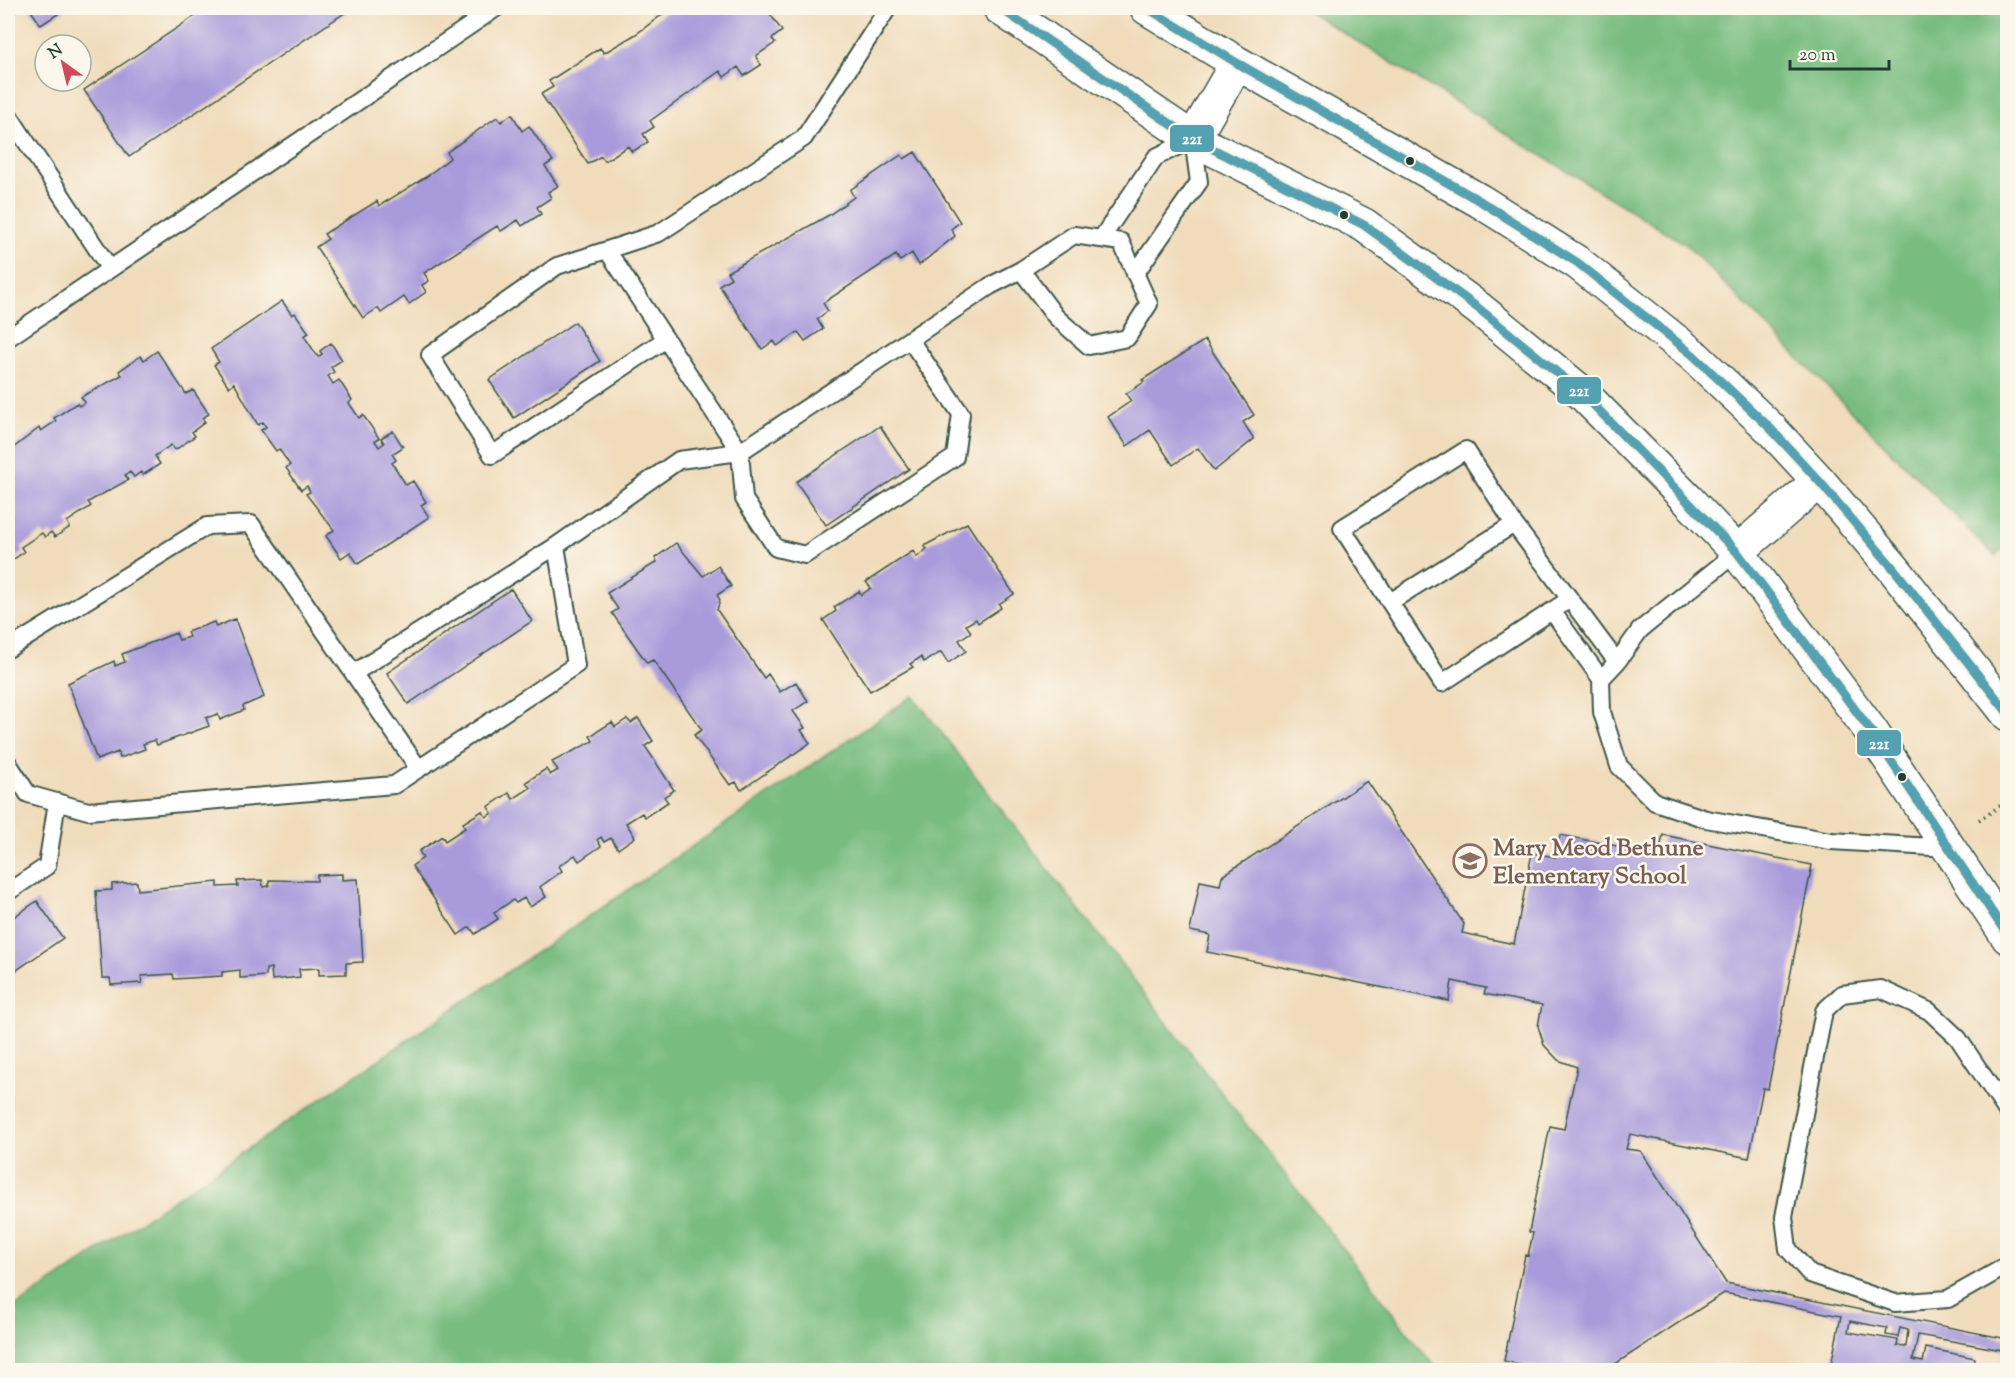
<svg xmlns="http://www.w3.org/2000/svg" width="2015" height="1378" viewBox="0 0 2015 1378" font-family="'Sorts Mill Goudy',serif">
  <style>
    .forest { fill: #78bc7f; stroke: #4c7c5a; stroke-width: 1.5 }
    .building { fill: #a99bdb; fill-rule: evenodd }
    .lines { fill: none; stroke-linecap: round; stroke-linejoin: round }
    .service-casing { stroke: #3e5548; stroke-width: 20 }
    .secondary-casing { stroke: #3e5548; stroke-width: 36 }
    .path { stroke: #3e5548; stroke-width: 4; stroke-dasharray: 1.5 4.5; stroke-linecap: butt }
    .service { stroke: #fff; stroke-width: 16 }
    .secondary { stroke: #fff; stroke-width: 33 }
    .bus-1-casing { stroke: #fbf7ec; stroke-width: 14 }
    .bus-1 { stroke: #54a1b1; stroke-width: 9 }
    .bus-dot { fill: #1f3d34; stroke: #fbf7ec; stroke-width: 2 }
    .labels { text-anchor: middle; stroke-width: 5; stroke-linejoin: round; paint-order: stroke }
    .education-label { font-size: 24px; font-weight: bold; fill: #785e54; stroke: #fbf7ec; text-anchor: start }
    .line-badge { stroke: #fbf7ec; stroke-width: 2 }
    .badge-label { font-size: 16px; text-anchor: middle; font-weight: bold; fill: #fff }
  </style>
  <rect width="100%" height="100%" fill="#fbf7ec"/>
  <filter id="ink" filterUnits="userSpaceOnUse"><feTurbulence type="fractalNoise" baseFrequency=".0167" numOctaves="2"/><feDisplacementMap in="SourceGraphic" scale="12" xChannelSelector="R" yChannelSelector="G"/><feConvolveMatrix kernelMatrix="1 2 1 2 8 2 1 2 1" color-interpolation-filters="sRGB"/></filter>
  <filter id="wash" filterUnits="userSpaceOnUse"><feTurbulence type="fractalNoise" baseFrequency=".008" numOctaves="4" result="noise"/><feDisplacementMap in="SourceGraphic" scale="24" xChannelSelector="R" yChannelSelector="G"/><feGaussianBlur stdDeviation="1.35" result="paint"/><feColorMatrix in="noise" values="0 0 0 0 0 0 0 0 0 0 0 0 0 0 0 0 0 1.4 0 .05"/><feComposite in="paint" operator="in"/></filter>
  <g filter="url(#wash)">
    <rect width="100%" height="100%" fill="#f0dcbb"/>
    <path class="forest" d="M 1303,8 L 2007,8 L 2007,546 L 1995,556 L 1685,244 Z
      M 913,696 L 1437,1370 L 8,1370 L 8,1312 Z"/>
    <g id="blocks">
      <path class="building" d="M 29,8 L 67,8 L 41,25 Z
        M 207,8 L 352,8 L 129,157 L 84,90 Z
        M 671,8 L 774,8 L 768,11 L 782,31 L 772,39 L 775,43 L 756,56 L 761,65 L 744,76 L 738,67 L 724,77 L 720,71 L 650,121 L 654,127 L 643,134 L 648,142 L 632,152 L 628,146 L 605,161 L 601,156 L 588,164 L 541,94 L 553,87 L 549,81 L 600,48 L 604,53 L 636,34 Z
        M 512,114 L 522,131 L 529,126 L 553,161 L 545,166 L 558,186 L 548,192 L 551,198 L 537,207 L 541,214 L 522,226 L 518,220 L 501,231 L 497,226 L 424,273 L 429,281 L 422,285 L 426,292 L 409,304 L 404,297 L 381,313 L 378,308 L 363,318 L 316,247 L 328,239 L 324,234 L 377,201 L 379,206 L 426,177 L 450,158 L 447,152 L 497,117 L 501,122 Z
        M 915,152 L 960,222 L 951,229 L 955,236 L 919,265 L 912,253 L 900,261 L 896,255 L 823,303 L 828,311 L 817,319 L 823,329 L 805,341 L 798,332 L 777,346 L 774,341 L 762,349 L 719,285 L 731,278 L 727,272 L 829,215 L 854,197 L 850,190 L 901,155 L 904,159 Z
        M 282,301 L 292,315 L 295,313 L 309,333 L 304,336 L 318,357 L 322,354 L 320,351 L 331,343 L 342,360 L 331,367 L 334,372 L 328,376 L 333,384 L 339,380 L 352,400 L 349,403 L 359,418 L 363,415 L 379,438 L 375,441 L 379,447 L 384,443 L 381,438 L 393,431 L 403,447 L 392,454 L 396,460 L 392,463 L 406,485 L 413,481 L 426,502 L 421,505 L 429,517 L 358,564 L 350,552 L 341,558 L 326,536 L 334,530 L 306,494 L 310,492 L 307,486 L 301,490 L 286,468 L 290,465 L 279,449 L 276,451 L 261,430 L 266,427 L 263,422 L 258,425 L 234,383 L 229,387 L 214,365 L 219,362 L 211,349 Z
        M 575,322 L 600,361 L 514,418 L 489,380 Z
        M 1205,340 L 1254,415 L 1243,422 L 1254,439 L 1214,471 L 1198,448 L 1173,465 L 1150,430 L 1127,446 L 1108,417 L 1131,401 L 1126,394 L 1144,382 L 1142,380 Z
        M 157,351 L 186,394 L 193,390 L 209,414 L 202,418 L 205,422 L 192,432 L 195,436 L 175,450 L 171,445 L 155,456 L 160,464 L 143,475 L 141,472 L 134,477 L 130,472 L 125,475 L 128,480 L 88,502 L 91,506 L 67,522 L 70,527 L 55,537 L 51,532 L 45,537 L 42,533 L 21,547 L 24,552 L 8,563 L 8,449 L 12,446 L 13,448 L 39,428 L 41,431 L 56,421 L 54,418 L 77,403 L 79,406 L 85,402 L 81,397 L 122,375 L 119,371 L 141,356 L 144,360 Z
        M 880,426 L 909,469 L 826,525 L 796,482 Z
        M 967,523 L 1014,594 L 999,604 L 1001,608 L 978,623 L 976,619 L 966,625 L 971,632 L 959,640 L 966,651 L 948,663 L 941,652 L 924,662 L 921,657 L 910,664 L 913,667 L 870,691 L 823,620 L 836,611 L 834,607 L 859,591 L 861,595 L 871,588 L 866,582 L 913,551 L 917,557 L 927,549 L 924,546 Z
        M 676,543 L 703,576 L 718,566 L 731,586 L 717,595 L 720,600 L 717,610 L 764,678 L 768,674 L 780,692 L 796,682 L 808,701 L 793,711 L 805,728 L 801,730 L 810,743 L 741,790 L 736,782 L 730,785 L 694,735 L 702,730 L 653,660 L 647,663 L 612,613 L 618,609 L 607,593 L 657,562 L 655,558 Z
        M 511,589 L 532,621 L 408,704 L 387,673 Z
        M 235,619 L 264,697 L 243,706 L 244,710 L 220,720 L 218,714 L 206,718 L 209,726 L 157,745 L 155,740 L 143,744 L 145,749 L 120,758 L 118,752 L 97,760 L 68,683 L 114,661 L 115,666 L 125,662 L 122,654 L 176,633 L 179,640 L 189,637 L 187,632 L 214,622 L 216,627 Z
        M 638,718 L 653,741 L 645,746 L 674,790 L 664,797 L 668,802 L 645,817 L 642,813 L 626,823 L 635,837 L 618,849 L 611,838 L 604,842 L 601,837 L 597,840 L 601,846 L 579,861 L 575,855 L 559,866 L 562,871 L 540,887 L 546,897 L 530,907 L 524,898 L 516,903 L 513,900 L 494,913 L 498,919 L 475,934 L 470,927 L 458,935 L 412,866 L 423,858 L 419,851 L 442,836 L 445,841 L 465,828 L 463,823 L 482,811 L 486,817 L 492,813 L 488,807 L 509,793 L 513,799 L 530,788 L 526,782 L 546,769 L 550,775 L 558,770 L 552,762 L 593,741 L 590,736 L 612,722 L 615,727 L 627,719 L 631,723 Z
        M 1367,781 L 1464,924 L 1462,933 L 1514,944 L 1532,853 L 1555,857 L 1560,835 L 1659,854 L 1663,835 L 1812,865 L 1768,1089 L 1763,1088 L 1749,1158 L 1630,1134 L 1626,1149 L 1641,1151 L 1726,1283 L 2008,1339 L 2008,1351 L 1918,1335 L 1913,1360 L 1923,1362 L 1926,1348 L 1975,1358 L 1973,1370 L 1903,1370 L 1903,1369 L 1893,1366 L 1892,1370 L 1830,1370 L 1841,1316 L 1724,1293 L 1606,1370 L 1553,1370 L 1504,1361 L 1525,1255 L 1528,1256 L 1533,1233 L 1529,1232 L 1550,1126 L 1564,1129 L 1577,1067 L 1558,1060 L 1544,1045 L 1538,1026 L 1542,1005 L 1484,994 L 1486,988 L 1452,981 L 1449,1001 L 1207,952 L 1210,935 L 1190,931 L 1200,881 L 1220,885 L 1222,876 ZM 1850,1321 L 1887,1328 L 1886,1335 L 1898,1337 L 1900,1328 L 1908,1330 L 1906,1347 L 1897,1346 L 1898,1340 L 1848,1332 Z
        M 342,874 L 342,880 L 358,879 L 363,962 L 346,963 L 346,974 L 319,975 L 319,968 L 299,969 L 300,977 L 272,980 L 271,968 L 266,969 L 266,976 L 240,978 L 240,970 L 222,972 L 222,976 L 174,979 L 173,974 L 141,976 L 142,983 L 111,985 L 110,978 L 102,978 L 96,891 L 112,890 L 112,884 L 137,882 L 138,890 L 218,882 L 218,887 L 238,886 L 237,881 L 262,880 L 263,887 L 269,886 L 269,880 L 317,881 L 317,875 Z
        M 37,901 L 63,938 L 8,976 L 8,921 Z"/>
    </g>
  </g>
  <g filter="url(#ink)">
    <use href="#blocks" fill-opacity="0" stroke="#3e5548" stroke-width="1.5"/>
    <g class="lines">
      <defs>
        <path id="service" d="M 8,114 L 110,269
          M 1101,239 L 1156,157 L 1193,139 L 1199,182 L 1135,274
          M 607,250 L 659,233 L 804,138 L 888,8
          M 8,338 L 496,8
          M 666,339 L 492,455 L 430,355 L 557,266 L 607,250 L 740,452 L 744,499 L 776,548 L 805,555 L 955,457 L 961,414 L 910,340
          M 1737,552 L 1640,630 L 1617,662 L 1601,679 L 1602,712 L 1619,766 L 1655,802 L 1706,819 L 1831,841 L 1949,848
          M 1570,599 L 1442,683 L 1342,528 L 1466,450 L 1514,524 L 1617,662
          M 1390,602 L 1514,524
          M 1552,611 L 1601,679
          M 8,649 L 207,526 L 251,524 L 419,769
          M 354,673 L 556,546
          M 8,763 L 28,794 L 88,811 L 394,785 L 576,665 L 556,546 L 679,460 L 740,452 L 990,286 L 1021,270 L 1074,235 L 1121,242 L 1149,304 L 1127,338 L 1089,346 L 1056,317 L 1021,270
          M 8,892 L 47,866 L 57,802
          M 2008,1113 L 1958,1038 L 1929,1011 L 1881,989 L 1842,994 L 1824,1011 L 1784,1217 L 1788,1249 L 1810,1274 L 1895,1303 L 1948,1299 L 2008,1265"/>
        <path id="secondary" d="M 1000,8 L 1193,139 L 1364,225 L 1478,308 L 1581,392 L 1688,500 L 1737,552 L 1871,731 L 2008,937
          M 1147,8 L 1237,63 L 1480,201 L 1578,263 L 1693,355 L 1769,427 L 1819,481 L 1894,569 L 2008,714
          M 1193,139 L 1237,63
          M 1737,552 L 1819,481"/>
      </defs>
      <use href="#service" class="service-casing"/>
      <use href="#secondary" class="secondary-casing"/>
      <path class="path" d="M 1979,820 L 2008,801"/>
      <use href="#service" class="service"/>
      <use href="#secondary" class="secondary"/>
      <defs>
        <path id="bus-1" d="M 1000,8 L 1193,139 L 1364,225 L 1478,308 L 1581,392 L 1737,552 L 1871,731 L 2008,936
          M 1147,8 L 1237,63 L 1480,201 L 1578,263 L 1693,355 L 1769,427 L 1819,481 L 1894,569 L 2008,713"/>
      </defs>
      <use href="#bus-1" class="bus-1-casing"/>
      <use href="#bus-1" class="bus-1"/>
    </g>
  </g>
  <defs>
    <symbol id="school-ring" viewBox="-11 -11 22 22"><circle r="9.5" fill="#fbf7ec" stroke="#8d6e63" stroke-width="1.5"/><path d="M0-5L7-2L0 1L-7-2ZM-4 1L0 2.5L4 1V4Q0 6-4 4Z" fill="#8d6e63"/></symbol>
  </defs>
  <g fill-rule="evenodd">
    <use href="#school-ring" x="1451" y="842" width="38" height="38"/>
  </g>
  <g class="bus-dot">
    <circle cx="1410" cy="161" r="5"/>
    <circle cx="1344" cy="215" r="5"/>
    <circle cx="1902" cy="777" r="5"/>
  </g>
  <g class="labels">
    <g class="education-label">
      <text x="1493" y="855">Mary Meod Bethune<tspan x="1493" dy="28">Elementary School</tspan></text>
    </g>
  </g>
  <g class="line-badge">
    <rect x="1169" y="124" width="46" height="29" rx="6" fill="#54a1b1"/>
    <rect x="1556" y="376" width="46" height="29" rx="6" fill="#54a1b1"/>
    <rect x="1856" y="729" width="46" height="28" rx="6" fill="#54a1b1"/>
  </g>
  <g class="badge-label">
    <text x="1192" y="144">221</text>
    <text x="1579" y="396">221</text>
    <text x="1879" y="749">221</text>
  </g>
  <rect width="2015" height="1378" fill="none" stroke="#fbf7ec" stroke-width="30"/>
  <g transform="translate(63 63) rotate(326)"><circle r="28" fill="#fbf7ec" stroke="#a3ada2" stroke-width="1.5"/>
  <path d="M0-4.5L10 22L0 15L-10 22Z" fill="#d1495b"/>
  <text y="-9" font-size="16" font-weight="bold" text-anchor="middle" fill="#1f3d34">N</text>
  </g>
  <path d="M1790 60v9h99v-9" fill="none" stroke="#1f3d34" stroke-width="3"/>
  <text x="1799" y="60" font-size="18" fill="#1f3d34" stroke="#fbf7ec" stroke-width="4.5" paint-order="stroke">20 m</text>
</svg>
